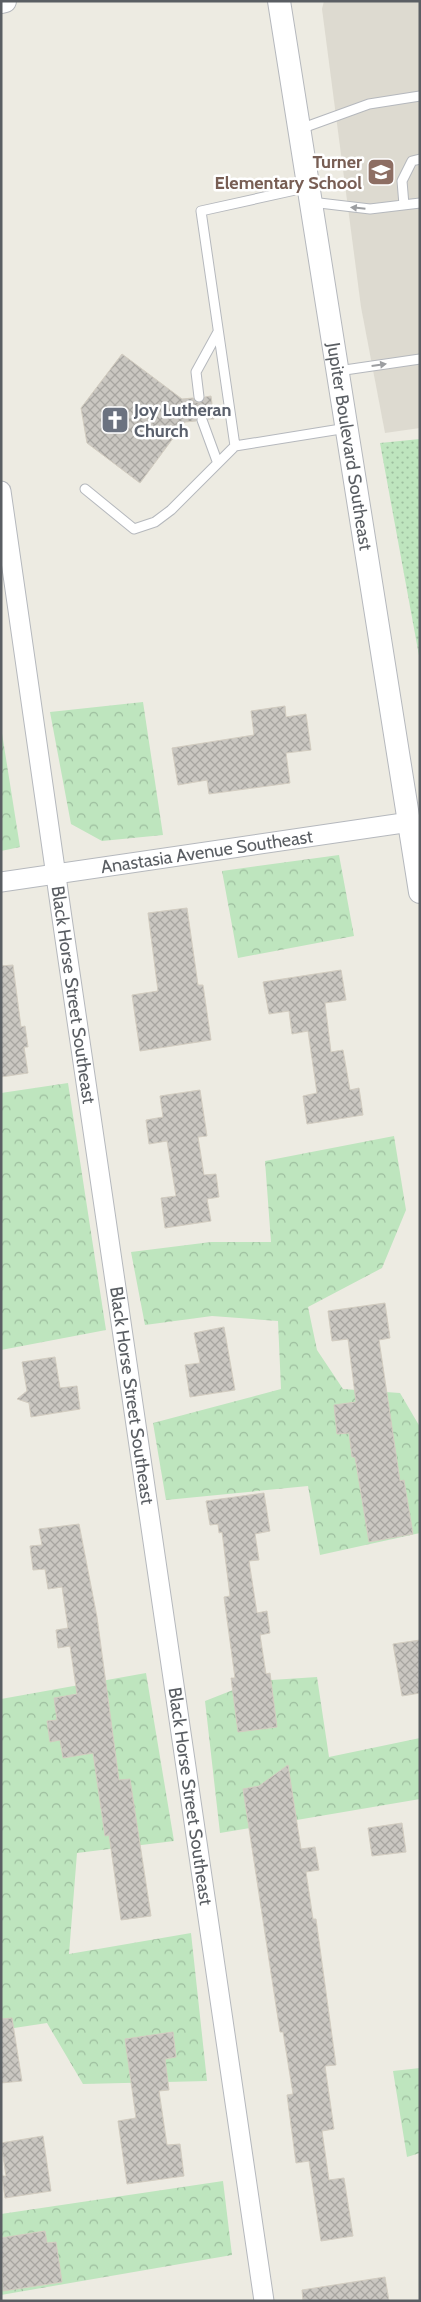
<svg xmlns="http://www.w3.org/2000/svg" width="421" height="2302" viewBox="0 0 421 2302" font-family="Cabin,sans-serif">
  <style>
    .education { fill: #dddad0 }
    .grass { fill: url(#grass-dots) }
    .forest { fill: url(#forest-crowns) }
    .building { fill: url(#building-cross-hatch); stroke: #d2ccc0 }
    .lines { fill: none; stroke-linecap: round; stroke-linejoin: round }
    .service-casing { stroke: #b5b8bd; stroke-width: 11 }
    .minor-casing { stroke: #b5b8bd; stroke-width: 21 }
    .tertiary-casing { stroke: #b5b8bd; stroke-width: 24 }
    .service { stroke: #fff; stroke-width: 9 }
    .minor { stroke: #fff; stroke-width: 19 }
    .tertiary { stroke: #fff; stroke-width: 22 }
    .oneway { fill: #9c9ea1 }
    .labels { text-anchor: middle; stroke-width: 5; stroke-linejoin: round; paint-order: stroke }
    .education-label { font-size: 18px; font-weight: bold; fill: #785e54; stroke: #fff; text-anchor: end }
    .worship-label { font-size: 18px; font-weight: bold; fill: #5b616d; stroke: #fff; text-anchor: start }
    .street-label { font-size: 18px; fill: #5a5e63; stroke: #fff }
  </style>
  <defs>
    <pattern id="grass-dots" width="8" height="8" patternUnits="userSpaceOnUse" patternTransform="scale(1.25)"><rect width="8" height="8" fill="#bee5be"/><path d="M2 2h.1M6 6h.1" fill="none" stroke="#9dbd9e" stroke-width="1.8" stroke-linecap="round"/></pattern>
    <pattern id="forest-crowns" width="20" height="18" patternUnits="userSpaceOnUse" patternTransform="scale(1.25)"><rect width="20" height="18" fill="#bee5be"/><path d="M2 6a3 3 0 1 1 6 0M12 15a3 3 0 1 1 6 0" fill="none" stroke="#9dbd9e"/></pattern>
    <pattern id="building-cross-hatch" width="8" height="8" patternUnits="userSpaceOnUse" patternTransform="scale(1.25)"><rect width="8" height="8" fill="#cac7c1"/><path d="M0 0l8 8M0 8l8-8" fill="none" stroke="#a7a5a0"/></pattern>
  </defs>
  <rect width="100%" height="100%" fill="#edebe2"/>
  <path class="education" d="M 324,1 L 420,1 L 420,428 L 385,433 L 361,307 L 322,9 Z"/>
  <path class="grass" d="M 420,439 L 420,661 L 380,443 Z"/>
  <path class="forest" d="M 143,702 L 163,835 L 102,841 L 71,824 L 50,712 Z
    M 1,727 L 20,847 L 1,851 Z
    M 339,855 L 354,936 L 238,958 L 222,871 Z
    M 68,1083 L 106,1330 L 1,1350 L 1,1093 Z
    M 394,1136 L 406,1210 L 382,1268 L 308,1307 L 317,1350 L 343,1389 L 400,1393 L 420,1427 L 420,1533 L 320,1555 L 308,1486 L 166,1500 L 153,1423 L 281,1389 L 278,1321 L 212,1316 L 145,1325 L 131,1252 L 211,1242 L 271,1242 L 265,1161 Z
    M 146,1673 L 174,1841 L 77,1853 L 69,1954 L 191,1933 L 207,2081 L 83,2084 L 47,2023 L 1,2030 L 1,1699 Z
    M 317,1677 L 329,1757 L 420,1738 L 420,1799 L 220,1833 L 205,1701 L 256,1681 Z
    M 420,2068 L 420,2153 L 407,2157 L 393,2071 Z
    M 223,2181 L 232,2255 L 1,2295 L 1,2214 Z"/>
  <path class="building" d="M 122,354 L 182,399 L 193,398 L 196,402 L 200,403 L 205,397 L 211,396 L 214,419 L 208,419 L 206,415 L 200,414 L 196,421 L 185,422 L 140,483 L 87,443 L 81,408 Z
    M 285,706 L 286,717 L 306,714 L 311,750 L 286,753 L 290,783 L 209,794 L 207,780 L 178,785 L 172,748 L 254,735 L 251,711 Z
    M 187,908 L 198,985 L 203,985 L 211,1040 L 140,1051 L 132,995 L 158,991 L 148,913 Z
    M 13,965 L 21,1027 L 25,1026 L 28,1047 L 24,1047 L 28,1073 L 1,1077 L 1,966 Z
    M 341,970 L 346,1000 L 325,1003 L 331,1052 L 343,1050 L 350,1090 L 359,1088 L 363,1115 L 307,1124 L 303,1096 L 317,1093 L 308,1031 L 292,1034 L 289,1011 L 269,1014 L 263,982 Z
    M 200,1090 L 207,1136 L 198,1137 L 204,1175 L 216,1174 L 219,1197 L 207,1199 L 211,1221 L 165,1228 L 161,1198 L 176,1196 L 167,1141 L 149,1144 L 146,1120 L 163,1117 L 160,1096 Z
    M 385,1303 L 390,1338 L 379,1340 L 400,1481 L 404,1480 L 413,1534 L 369,1542 L 355,1457 L 352,1457 L 349,1433 L 337,1434 L 334,1405 L 356,1402 L 348,1339 L 332,1341 L 328,1311 Z
    M 224,1327 L 235,1390 L 190,1397 L 185,1365 L 200,1363 L 194,1333 Z
    M 55,1357 L 60,1388 L 77,1386 L 80,1409 L 31,1417 L 29,1403 L 17,1399 L 27,1391 L 22,1362 Z
    M 264,1493 L 270,1531 L 255,1534 L 259,1560 L 249,1561 L 257,1613 L 267,1611 L 270,1633 L 260,1635 L 266,1674 L 270,1673 L 277,1727 L 238,1732 L 231,1678 L 235,1678 L 224,1597 L 230,1596 L 222,1532 L 219,1533 L 218,1524 L 210,1525 L 206,1501 Z
    M 79,1524 L 97,1617 L 119,1780 L 130,1779 L 151,1916 L 121,1920 L 109,1835 L 105,1836 L 93,1753 L 63,1758 L 60,1740 L 50,1742 L 47,1721 L 57,1720 L 54,1698 L 77,1694 L 70,1646 L 58,1648 L 56,1630 L 68,1628 L 62,1587 L 48,1589 L 45,1569 L 33,1570 L 30,1546 L 42,1545 L 39,1529 Z
    M 420,1640 L 420,1693 L 402,1696 L 393,1644 Z
    M 288,1765 L 301,1849 L 315,1847 L 319,1870 L 306,1872 L 313,1919 L 316,1919 L 336,2065 L 325,2066 L 334,2129 L 322,2131 L 329,2180 L 344,2178 L 353,2236 L 321,2241 L 309,2161 L 296,2163 L 287,2095 L 293,2094 L 283,2032 L 280,2032 L 243,1789 L 259,1786 Z
    M 402,1823 L 406,1852 L 372,1856 L 368,1828 Z
    M 12,2018 L 22,2081 L 1,2083 L 1,2019 Z
    M 173,2032 L 176,2057 L 165,2059 L 169,2090 L 159,2091 L 167,2145 L 180,2144 L 184,2176 L 127,2184 L 118,2121 L 136,2118 L 125,2039 Z
    M 43,2136 L 51,2191 L 5,2198 L 2,2176 L 6,2176 L 1,2143 Z
    M 45,2231 L 47,2243 L 56,2242 L 62,2282 L 3,2291 L 1,2238 Z
    M 385,2277 L 389,2301 L 303,2301 L 302,2290 Z"/>
  <g class="lines">
    <defs>
      <path id="service" d="M 300,129 L 369,104 L 420,96
        M 309,187 L 201,211 L 235,446 L 347,428
        M 311,202 L 370,209 L 420,203
        M 404,205 L 402,181 L 412,161 L 420,159
        M 338,371 L 420,359
        M 199,397 L 196,372 L 218,332
        M 202,420 L 217,461
        M 85,489 L 134,529 L 155,522 L 171,510 L 235,446"/>
      <g id="minor">
        <path id="s1" d="M 1,491 L 64,932 L 264,2301"/>
        <path id="s2" d="M 1,882 L 410,822"/>
      </g>
      <g id="tertiary">
        <path id="s3" d="M 279,1 L 420,892"/>
        <path d="M 1,2 L 5,1"/>
      </g>
    </defs>
    <use href="#service" class="service-casing"/>
    <use href="#minor" class="minor-casing"/>
    <use href="#tertiary" class="tertiary-casing"/>
    <use href="#service" class="service"/>
    <use href="#minor" class="minor"/>
    <use href="#tertiary" class="tertiary"/>
  </g>
  <defs><path id="oneway-solid" d="M-6-.8H1V-3.2L6.5 0L1 3.2V.8H-6Z" transform="scale(1.25)"/></defs>
  <g class="oneway">
    <use href="#oneway-solid" transform="translate(358 208) rotate(-174)"/>
    <use href="#oneway-solid" transform="translate(379 365) rotate(-8)"/>
  </g>
  <defs>
    <symbol id="school-square" viewBox="-11 -11 22 22"><rect x="-9" y="-9" width="18" height="18" rx="4" fill="#8d6e63" stroke="#fff"/><path d="M0-5L7-2L0 1L-7-2ZM-4 1L0 2.5L4 1V4Q0 6-4 4Z" fill="#fff"/></symbol>
    <symbol id="church-square" viewBox="-11 -11 22 22"><rect x="-9" y="-9" width="18" height="18" rx="4" fill="#6b7280" stroke="#fff"/><path d="M-1.2-6h2.4v3.5h3.3v2.4h-3.3V6h-2.4V-.1h-3.3v-2.4h3.3Z" fill="#fff"/></symbol>
  </defs>
  <g fill-rule="evenodd">
    <use href="#school-square" x="365" y="156" width="32" height="32"/>
    <use href="#church-square" x="99" y="404" width="32" height="32"/>
  </g>
  <g class="labels">
    <g class="education-label">
      <text x="362" y="168">Turner<tspan x="362" dy="21">Elementary School</tspan></text>
    </g>
    <g class="worship-label">
      <text x="134" y="416">Joy Lutheran<tspan x="134" dy="21">Church</tspan></text>
    </g>
    <g class="street-label">
      <text dy="6" stroke="none"><textPath href="#s3" startOffset="451">Jupiter Boulevard Southeast</textPath></text>
      <text dy="6" stroke="none"><textPath href="#s2" startOffset="208">Anastasia Avenue Southeast</textPath></text>
      <text dy="6" stroke="none"><textPath href="#s1" startOffset="509">Black Horse Street Southeast</textPath></text>
      <text dy="6" stroke="none"><textPath href="#s1" startOffset="914">Black Horse Street Southeast</textPath></text>
      <text dy="6" stroke="none"><textPath href="#s1" startOffset="1319">Black Horse Street Southeast</textPath></text>
    </g>
  </g>
  <rect width="421" height="2302" fill="none" stroke="#5a5e63" stroke-width="5"/>
</svg>
